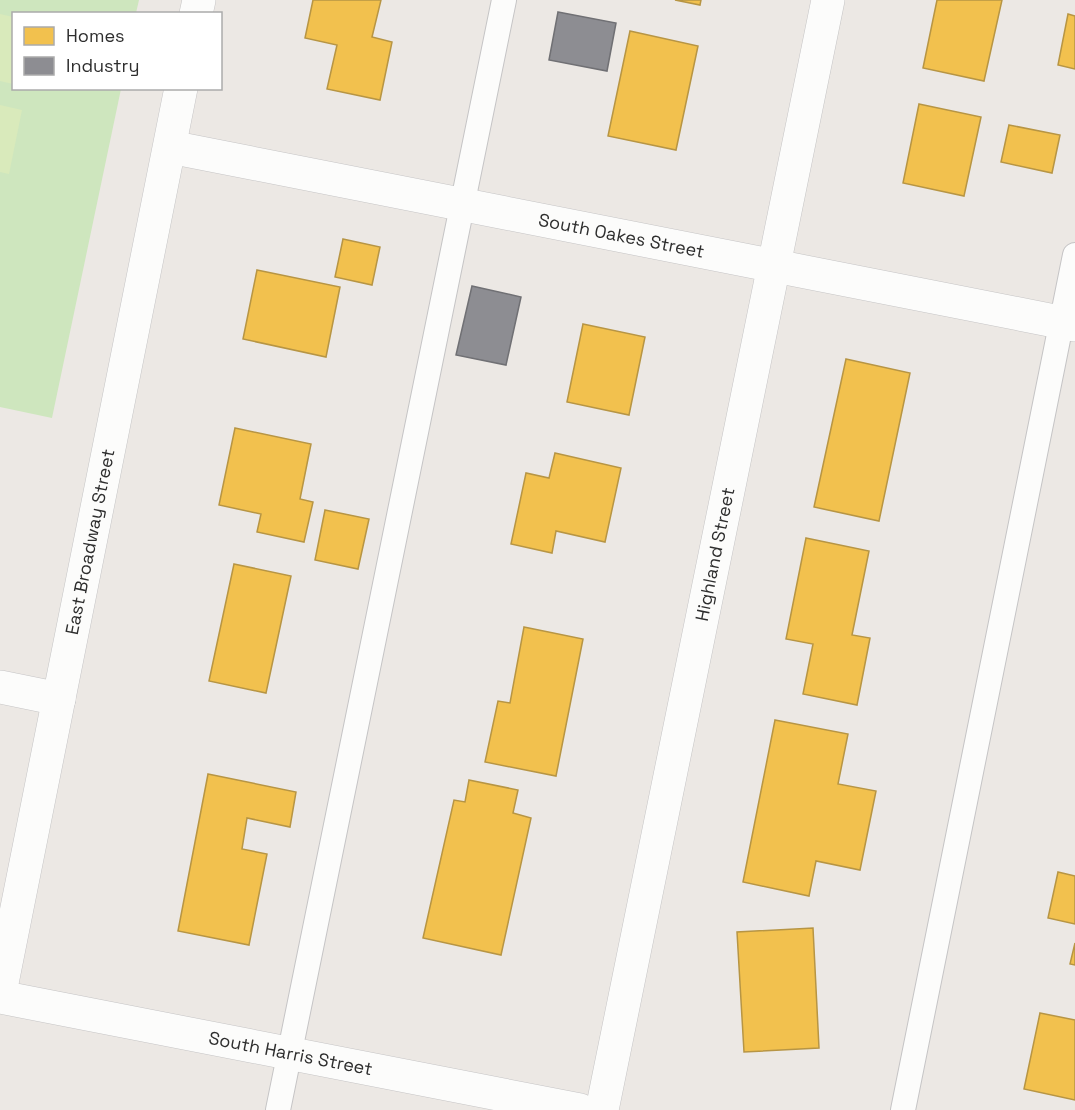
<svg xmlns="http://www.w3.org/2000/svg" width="1075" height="1110" viewBox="0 0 1075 1110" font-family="'Space Grotesk',sans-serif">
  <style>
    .green { fill: #cee6be }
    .pitch { fill: #d9eabb }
    .homes { fill: #f2c14e; stroke: #b79544; stroke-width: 1.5 }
    .industry { fill: #8d8d92; stroke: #707074; stroke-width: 1.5 }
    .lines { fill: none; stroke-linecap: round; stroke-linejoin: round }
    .lane-casing { stroke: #c5c4c5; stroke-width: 26 }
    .street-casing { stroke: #c5c4c5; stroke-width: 34 }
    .secondary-casing { stroke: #c5c4c5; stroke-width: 34 }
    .lane { stroke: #fcfcfb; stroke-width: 24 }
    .street { stroke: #fcfcfb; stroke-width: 33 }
    .secondary { stroke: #fcfcfb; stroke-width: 33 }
    .labels { text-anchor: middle; stroke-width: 6; stroke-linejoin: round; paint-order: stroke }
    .street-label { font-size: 18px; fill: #2e2e2e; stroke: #fff }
  </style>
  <rect width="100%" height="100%" fill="#ece8e4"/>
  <path class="green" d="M 0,0 L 139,0 L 136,13 L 14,14 L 14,88 L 121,89 L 52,418 L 0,407 Z"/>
  <path class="pitch" d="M 0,14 L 13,17 L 13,84 L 0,81 Z
    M 0,105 L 22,110 L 9,174 L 0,172 Z"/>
  <path class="homes" d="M 313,0 L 381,0 L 372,37 L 392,42 L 380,100 L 327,89 L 337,45 L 305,38 Z
    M 675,0 L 701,0 L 700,5 Z
    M 937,0 L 1002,0 L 984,81 L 923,68 Z
    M 1068,14 L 1075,16 L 1075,69 L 1058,65 Z
    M 630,31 L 698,46 L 676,150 L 608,136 Z
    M 919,104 L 981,117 L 964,196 L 903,183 Z
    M 1009,125 L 1060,135 L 1052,173 L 1001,162 Z
    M 343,239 L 380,247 L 372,285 L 335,277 Z
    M 257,270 L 340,287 L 326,357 L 243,339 Z
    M 583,324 L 645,337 L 629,415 L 567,402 Z
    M 846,359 L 910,373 L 879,521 L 814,507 Z
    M 235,428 L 311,444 L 300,499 L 313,502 L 304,542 L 257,532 L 261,514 L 219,505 Z
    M 555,453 L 621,468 L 605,542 L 556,531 L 552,553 L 511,544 L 526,473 L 549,478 Z
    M 325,510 L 369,519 L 358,569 L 315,560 Z
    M 806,538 L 869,551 L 852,635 L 870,638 L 857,705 L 803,694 L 813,644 L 786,639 Z
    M 234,564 L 291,576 L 266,693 L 209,681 Z
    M 524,627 L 583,639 L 556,776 L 485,762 L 498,701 L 510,703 Z
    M 775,720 L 848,734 L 838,784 L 876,791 L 860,870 L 816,861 L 809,896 L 743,882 Z
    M 208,774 L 296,792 L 290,827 L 247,818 L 242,849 L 267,854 L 249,945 L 178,931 Z
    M 469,780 L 518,790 L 513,813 L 531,818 L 501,955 L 423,938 L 454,800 L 465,802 Z
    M 1058,872 L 1075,876 L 1075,924 L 1048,918 Z
    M 813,928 L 819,1048 L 744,1052 L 737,932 Z
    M 1075,943 L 1075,965 L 1070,964 Z
    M 1040,1013 L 1075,1020 L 1075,1100 L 1024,1089 Z"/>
  <path class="industry" d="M 558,12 L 616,23 L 607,71 L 549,60 Z
    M 472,286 L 521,297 L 506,365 L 456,355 Z"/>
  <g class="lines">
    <defs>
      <path id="lane" d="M 278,1110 L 504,0
        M 903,1110 L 1075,255"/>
      <g id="street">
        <path id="s1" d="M 170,147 L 1075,325"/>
        <path d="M 0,687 L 59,699"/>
        <path id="s2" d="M 0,997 L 580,1110"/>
        <path id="s3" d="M 602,1110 L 828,0"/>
      </g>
      <g id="secondary">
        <path d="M 196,14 L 199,0"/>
        <path id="s4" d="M 0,993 L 181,88"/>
      </g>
    </defs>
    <use href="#lane" class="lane-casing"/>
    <use href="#street" class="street-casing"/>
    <use href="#secondary" class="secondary-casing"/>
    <use href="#lane" class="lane"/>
    <use href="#street" class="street"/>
    <use href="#secondary" class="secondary"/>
  </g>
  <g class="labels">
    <g class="street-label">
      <text dy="6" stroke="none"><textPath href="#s1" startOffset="460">South Oakes Street</textPath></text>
      <text dy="6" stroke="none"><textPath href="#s4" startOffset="460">East Broadway Street</textPath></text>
      <text dy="6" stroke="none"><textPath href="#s3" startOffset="567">Highland Street</textPath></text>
      <text dy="6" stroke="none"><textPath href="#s2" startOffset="296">South Harris Street</textPath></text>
    </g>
  </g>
  <rect x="12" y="12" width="210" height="78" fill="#ffffff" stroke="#ababab" stroke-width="1.5"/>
  <rect x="24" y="27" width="30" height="18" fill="#f2c14e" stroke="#ababab" stroke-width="1.5"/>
  <text x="66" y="42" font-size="18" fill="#2e2e2e">Homes</text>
  <rect x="24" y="57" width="30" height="18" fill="#8d8d92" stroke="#ababab" stroke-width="1.5"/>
  <text x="66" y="72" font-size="18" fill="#2e2e2e">Industry</text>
</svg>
